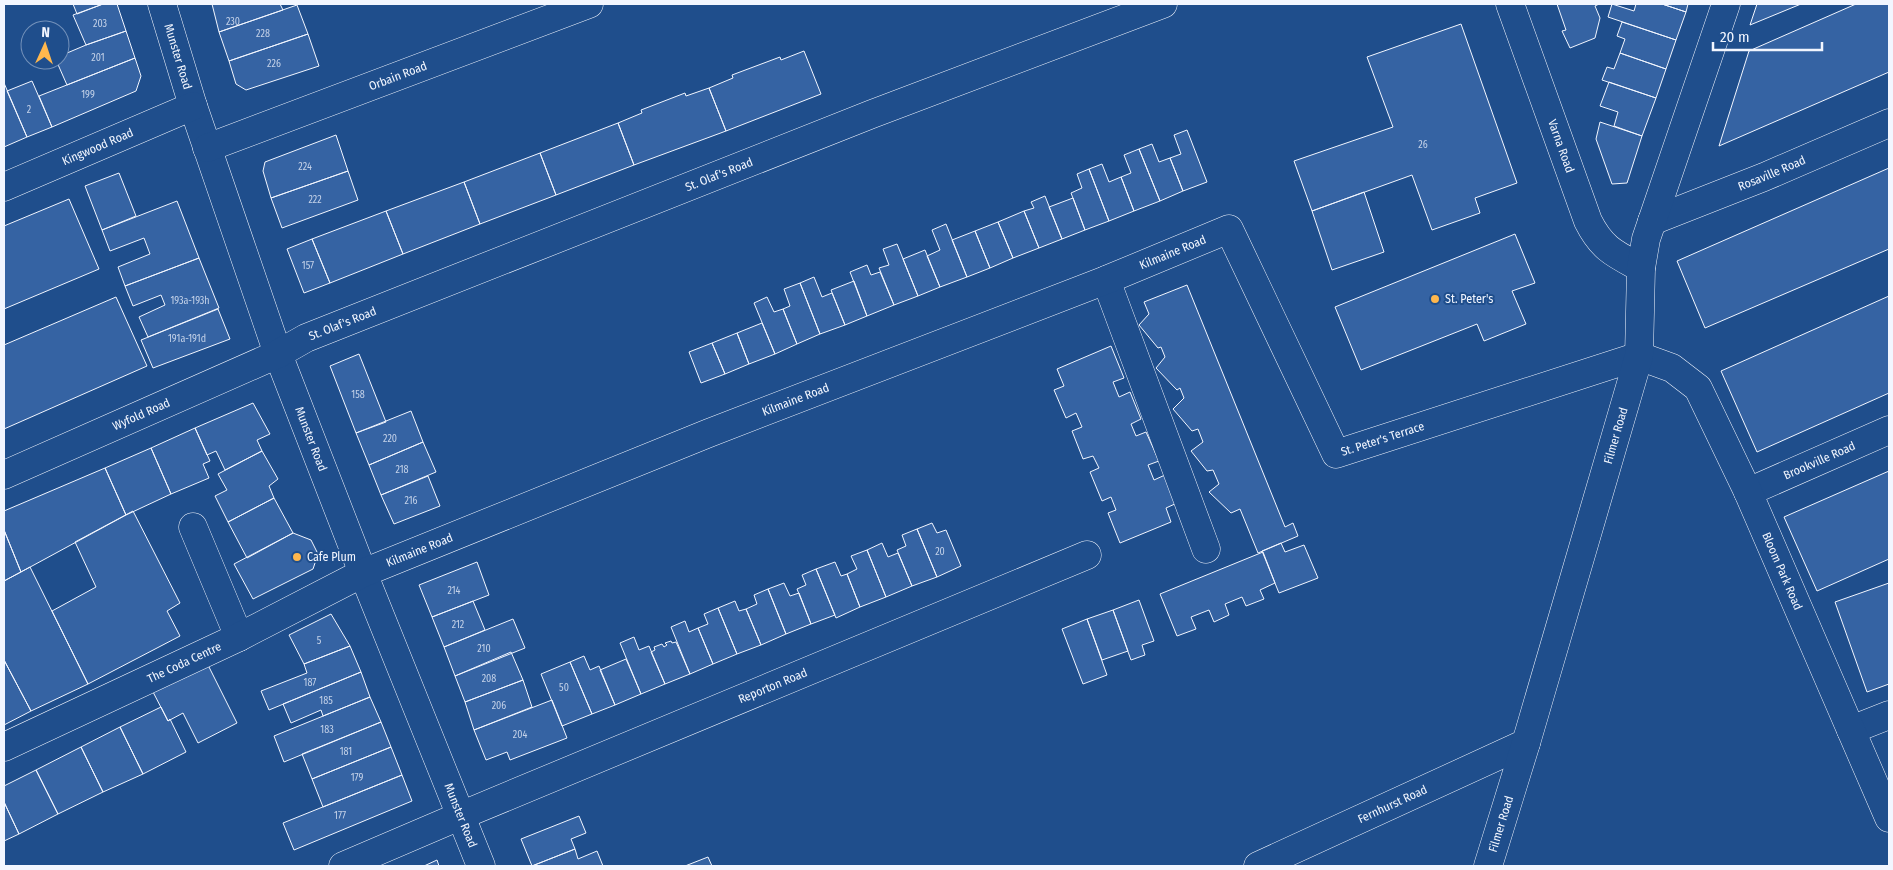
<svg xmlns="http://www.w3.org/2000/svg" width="1893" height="870" viewBox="0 0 1893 870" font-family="'Fira Sans Condensed',sans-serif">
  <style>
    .building { fill: #3563a3; stroke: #f2f6ff }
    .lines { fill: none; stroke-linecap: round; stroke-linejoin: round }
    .minor-casing { stroke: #f2f6ff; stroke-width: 29 }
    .minor { stroke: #1f4e8c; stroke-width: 28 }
    .poi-dot { fill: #ffb74d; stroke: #1f4e8c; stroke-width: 2 }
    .labels { text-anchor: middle; stroke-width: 4; stroke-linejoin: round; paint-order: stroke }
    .number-label { font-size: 10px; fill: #c3d1e8 }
    .street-label { font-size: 12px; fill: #f2f6ff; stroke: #1f4e8c }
    .poi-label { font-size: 12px; fill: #f2f6ff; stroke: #1f4e8c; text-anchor: start }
  </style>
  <rect width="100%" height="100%" fill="#1f4e8c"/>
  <path class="building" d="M 73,4 L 103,4 L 77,14 Z
    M 103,4 L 117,4 L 126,31 L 86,45 L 73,15 Z
    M 212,4 L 280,4 L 283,10 L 219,32 Z
    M 1557,4 L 1599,4 L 1595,6 L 1600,18 L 1595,38 L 1570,48 L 1562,31 L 1566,30 Z
    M 1612,4 L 1634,11 L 1636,4 L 1662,4 L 1686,12 L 1676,40 L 1608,17 Z
    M 1662,4 L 1688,4 L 1686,12 Z
    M 1757,4 L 1801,4 L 1750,25 Z
    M 1856,4 L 1889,4 L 1889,72 L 1719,146 L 1749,51 Z
    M 297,5 L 308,34 L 229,61 L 219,32 Z
    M 1622,22 L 1676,40 L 1666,69 L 1620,53 L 1625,39 L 1617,36 Z
    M 1461,24 L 1517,183 L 1475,198 L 1480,213 L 1432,230 L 1412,175 L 1312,211 L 1294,161 L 1393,127 L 1367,57 Z
    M 126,31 L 135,58 L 67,85 L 56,60 L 60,60 L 60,56 L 86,45 Z
    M 308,34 L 319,66 L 246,90 L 236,84 L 229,61 Z
    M 804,51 L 821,94 L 726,131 L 709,88 L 733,78 L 732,75 L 780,57 L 781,60 Z
    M 1620,53 L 1666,69 L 1656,98 L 1602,80 L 1607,67 L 1614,69 Z
    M 135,58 L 141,76 L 136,91 L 52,127 L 39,96 Z
    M 32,81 L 52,127 L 27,137 L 7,91 Z
    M 1609,82 L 1656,98 L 1642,136 L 1614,126 L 1618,112 L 1600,106 Z
    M 4,83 L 27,137 L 4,147 Z
    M 709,88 L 726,131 L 634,165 L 618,123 L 642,113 L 641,110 L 685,93 L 686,96 Z
    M 1600,122 L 1642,136 L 1627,183 L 1612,184 L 1596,139 Z
    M 618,123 L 634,165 L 556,195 L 540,153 Z
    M 1187,130 L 1207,182 L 1183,191 L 1170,158 L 1181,154 L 1174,135 Z
    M 336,135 L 348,171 L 271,198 L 263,171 L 265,162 Z
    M 1152,144 L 1159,162 L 1170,158 L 1183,191 L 1160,201 L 1139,149 Z
    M 1139,149 L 1160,201 L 1134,211 L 1121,177 L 1131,173 L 1124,155 Z
    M 540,153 L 556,195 L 480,224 L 464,182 Z
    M 1102,164 L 1109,182 L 1121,177 L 1134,211 L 1109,221 L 1089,169 Z
    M 1889,168 L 1889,249 L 1705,328 L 1677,261 Z
    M 1089,169 L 1109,221 L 1085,230 L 1071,193 L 1082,188 L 1077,174 Z
    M 348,171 L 358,200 L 282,228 L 271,198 Z
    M 119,173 L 136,216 L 102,230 L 85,186 Z
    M 464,182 L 480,224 L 403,254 L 386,211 Z
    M 1364,192 L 1384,252 L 1332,270 L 1312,211 Z
    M 1045,196 L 1062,239 L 1039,248 L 1024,211 L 1034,208 L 1031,202 Z
    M 1073,198 L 1085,230 L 1062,239 L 1049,207 Z
    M 69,199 L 99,269 L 4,309 L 4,226 Z
    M 177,201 L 199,258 L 125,286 L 118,267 L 150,254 L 144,238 L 110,251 L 102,230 Z
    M 386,211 L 403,254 L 330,283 L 312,239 Z
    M 1024,211 L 1039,248 L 1013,258 L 998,222 Z
    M 998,222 L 1013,258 L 990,268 L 975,231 Z
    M 946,224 L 967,277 L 940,287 L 927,256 L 940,250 L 932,230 Z
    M 975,231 L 990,268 L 967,277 L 952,240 Z
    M 1515,234 L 1535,283 L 1512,291 L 1526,324 L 1484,341 L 1477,324 L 1361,370 L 1335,307 Z
    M 312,239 L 330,283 L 304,293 L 287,249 Z
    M 897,244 L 918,296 L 894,305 L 879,268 L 889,265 L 883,249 Z
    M 925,250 L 940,287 L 918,296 L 903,259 Z
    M 199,258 L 219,308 L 148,337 L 139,317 L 165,305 L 161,295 L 133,306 L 125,286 Z
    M 867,265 L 871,275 L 880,272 L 894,305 L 867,316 L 850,272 Z
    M 814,277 L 822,297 L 832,293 L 845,325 L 820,334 L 800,283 Z
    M 854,281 L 867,316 L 845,325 L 831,290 Z
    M 800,283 L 820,334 L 797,344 L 783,309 L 790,306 L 784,289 Z
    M 1187,285 L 1285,527 L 1293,523 L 1298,536 L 1258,553 L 1240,509 L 1231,513 L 1209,492 L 1219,484 L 1213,470 L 1207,471 L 1191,451 L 1203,442 L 1198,429 L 1192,431 L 1173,409 L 1184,398 L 1180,388 L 1177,390 L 1156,368 L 1165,357 L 1161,347 L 1158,348 L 1139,325 L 1149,314 L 1144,302 Z
    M 1889,296 L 1889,393 L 1757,452 L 1721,371 Z
    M 116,297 L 147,366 L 4,429 L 4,345 Z
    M 767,297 L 774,312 L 783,309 L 797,344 L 775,354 L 754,303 Z
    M 218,309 L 230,339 L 153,368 L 141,340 Z
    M 762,323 L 775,354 L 749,364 L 737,333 Z
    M 737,333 L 749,364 L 725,374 L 712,343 Z
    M 712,343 L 725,374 L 701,383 L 689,352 Z
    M 1111,346 L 1124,378 L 1113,382 L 1119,397 L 1130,392 L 1141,419 L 1131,424 L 1136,436 L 1146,432 L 1159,461 L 1148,465 L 1154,480 L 1165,475 L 1177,503 L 1166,508 L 1171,522 L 1120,543 L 1108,513 L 1116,510 L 1111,497 L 1102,501 L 1090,472 L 1099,468 L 1093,456 L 1083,459 L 1072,431 L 1082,427 L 1076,413 L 1066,418 L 1054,390 L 1064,386 L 1057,369 Z
    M 359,354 L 386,422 L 356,433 L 330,366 Z
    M 253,403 L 270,434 L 257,440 L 262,451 L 225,470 L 216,451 L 207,455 L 195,428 Z
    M 411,411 L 423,442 L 369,465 L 356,433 Z
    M 195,428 L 210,461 L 203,464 L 209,478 L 171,494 L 151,448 Z
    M 423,442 L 436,472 L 381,495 L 369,465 Z
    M 151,448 L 171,494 L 126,515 L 105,468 Z
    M 262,451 L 278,479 L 269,486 L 274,498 L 228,522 L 215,496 L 227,490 L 218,474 Z
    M 105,468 L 126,515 L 21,572 L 4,530 L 4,511 Z
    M 1889,471 L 1889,559 L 1817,591 L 1784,517 Z
    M 428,476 L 440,506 L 394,524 L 381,495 Z
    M 274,498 L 293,533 L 247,558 L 228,522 Z
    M 133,511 L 180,603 L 167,611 L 180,636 L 88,684 L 52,611 L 96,587 L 75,542 Z
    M 932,523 L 937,533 L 946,530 L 961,566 L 937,577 L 917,529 Z
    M 917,529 L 937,577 L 912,586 L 897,550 L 906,546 L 902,535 Z
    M 4,530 L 21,572 L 4,581 Z
    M 293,533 L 311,540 L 318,554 L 313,569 L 253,599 L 234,564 Z
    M 882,543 L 888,557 L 898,553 L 912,586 L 886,597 L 867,550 Z
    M 1281,543 L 1285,552 L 1304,545 L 1318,578 L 1279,593 L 1262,551 Z
    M 867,550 L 886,597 L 860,607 L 847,574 L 857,569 L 851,556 Z
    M 1263,552 L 1275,583 L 1260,590 L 1264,599 L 1246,606 L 1242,597 L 1225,604 L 1229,615 L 1214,622 L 1209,610 L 1191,617 L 1196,629 L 1177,636 L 1160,594 Z
    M 477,562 L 489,595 L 432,617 L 419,585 Z
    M 835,562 L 841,576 L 847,574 L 860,607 L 836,618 L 816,569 Z
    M 30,567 L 88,684 L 31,711 L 4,660 L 4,581 Z
    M 816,569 L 835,615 L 811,624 L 797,589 L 806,585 L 802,575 Z
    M 784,583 L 790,596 L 799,593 L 811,624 L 786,634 L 768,589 Z
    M 1889,583 L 1889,684 L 1867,692 L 1835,602 Z
    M 768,589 L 786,634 L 761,645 L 746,609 L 757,604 L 754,595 Z
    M 1139,600 L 1154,641 L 1142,645 L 1145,655 L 1131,660 L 1113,610 Z
    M 473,601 L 485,630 L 444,647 L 432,617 Z
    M 735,601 L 739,611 L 746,609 L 761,645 L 737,654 L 718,608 Z
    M 718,608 L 737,654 L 713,664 L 698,628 L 708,624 L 704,614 Z
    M 1113,610 L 1128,651 L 1102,660 L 1087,619 Z
    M 331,614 L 350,646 L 304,664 L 289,635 Z
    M 513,619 L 525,648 L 455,676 L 444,647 Z
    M 1087,619 L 1107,675 L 1083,684 L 1062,629 Z
    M 685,621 L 689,632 L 698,628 L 713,664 L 690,674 L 671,627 Z
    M 634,637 L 639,650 L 649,646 L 665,684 L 641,694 L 620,643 Z
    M 671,641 L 672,643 L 676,642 L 690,674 L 665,684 L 651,652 L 655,650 L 654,647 L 662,644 L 664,647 L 667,645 L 665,643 Z
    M 350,646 L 361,672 L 269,710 L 261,691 L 307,673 L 304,664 Z
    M 511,652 L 523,680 L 465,702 L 455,676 Z
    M 584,656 L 590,670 L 599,666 L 615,705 L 592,714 L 570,662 Z
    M 626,659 L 641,694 L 615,705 L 600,670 Z
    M 4,660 L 31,711 L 4,725 Z
    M 570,662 L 592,714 L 562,726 L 541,674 Z
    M 207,663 L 237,723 L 198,743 L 183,713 L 168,721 L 152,690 Z
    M 361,672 L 370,697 L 323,716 L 321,710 L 291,723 L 283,704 Z
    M 523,680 L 532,707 L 474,730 L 465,702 Z
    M 370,697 L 381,722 L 284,762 L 274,736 Z
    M 552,700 L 567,738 L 510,760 L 507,752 L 486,760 L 474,730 Z
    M 161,707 L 168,721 L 170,719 L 186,752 L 143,774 L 120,727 Z
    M 381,722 L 391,747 L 312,779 L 302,754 Z
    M 120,727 L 143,774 L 103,792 L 81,747 Z
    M 81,747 L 103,792 L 58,814 L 36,770 Z
    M 391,747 L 402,775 L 323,807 L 312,779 Z
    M 36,770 L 58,814 L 19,834 L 4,802 L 4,786 Z
    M 402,775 L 412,801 L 294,850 L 283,823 Z
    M 4,802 L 19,834 L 4,841 Z
    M 579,816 L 586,833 L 571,839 L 575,849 L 532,866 L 521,839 Z
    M 575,849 L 578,859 L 597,851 L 603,866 L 532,866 Z
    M 708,857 L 712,866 L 685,866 Z
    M 437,860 L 439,866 L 424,866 Z"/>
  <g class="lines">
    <defs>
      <g id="minor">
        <path id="s1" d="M 162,4 L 193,106 L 278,354 L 363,573 L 481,866"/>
        <path id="s2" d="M 1510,4 L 1588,221 C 1602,249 1615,254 1641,268"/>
        <path id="s3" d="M 207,148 L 589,4"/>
        <path id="s4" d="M 4,187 L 193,106"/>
        <path id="s5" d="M 1652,221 L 1764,177 L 1889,123"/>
        <path d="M 1106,280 L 1206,549"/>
        <path id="s6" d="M 4,475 L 278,354 L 306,338 L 872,114 L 1163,4"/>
        <path id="s7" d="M 1748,492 L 1889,430"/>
        <path d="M 193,527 L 239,637"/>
        <path d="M 1851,730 L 1889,715"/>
        <path id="s8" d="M 4,747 L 239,637 L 363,573 L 709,433 L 1106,280 L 1229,229 L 1336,454 L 1639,356 L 1672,368 L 1698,388 L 1748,492 L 1889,818"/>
        <path id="s9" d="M 343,866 L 460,816 L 1087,555"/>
        <path id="s10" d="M 1258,866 L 1526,743"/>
        <path id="s11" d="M 1488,866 L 1526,743 L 1639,356 L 1641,268 L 1646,239 L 1726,4"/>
      </g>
    </defs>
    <use href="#minor" class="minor-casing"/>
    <use href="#minor" class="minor"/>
  </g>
  <g class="poi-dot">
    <circle cx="1435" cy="299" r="5"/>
    <circle cx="297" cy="557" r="5"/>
  </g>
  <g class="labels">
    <g class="number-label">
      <text x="233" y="25">230</text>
      <text x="100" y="27">203</text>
      <text x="263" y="37">228</text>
      <text x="98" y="61">201</text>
      <text x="274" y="67">226</text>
      <text x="88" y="98">199</text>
      <text x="29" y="113">2</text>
      <text x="1423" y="148">26</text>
      <text x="305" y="170">224</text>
      <text x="315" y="203">222</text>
      <text x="308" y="269">157</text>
      <text x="190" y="304">193a-193h</text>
      <text x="187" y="342">191a-191d</text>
      <text x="358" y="398">158</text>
      <text x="390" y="442">220</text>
      <text x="402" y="473">218</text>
      <text x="411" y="504">216</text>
      <text x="940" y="555">20</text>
      <text x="454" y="594">214</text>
      <text x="458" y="628">212</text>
      <text x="319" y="644">5</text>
      <text x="484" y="652">210</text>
      <text x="489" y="682">208</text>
      <text x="310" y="686">187</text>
      <text x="564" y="691">50</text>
      <text x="326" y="704">185</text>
      <text x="499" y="709">206</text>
      <text x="327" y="733">183</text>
      <text x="520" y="738">204</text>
      <text x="346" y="755">181</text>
      <text x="357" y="781">179</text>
      <text x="340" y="819">177</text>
    </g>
    <g class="street-label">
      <text dy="4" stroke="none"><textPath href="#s1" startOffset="55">Munster Road</textPath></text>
      <text dy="4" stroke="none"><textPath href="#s3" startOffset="204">Orbain Road</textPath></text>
      <text dy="4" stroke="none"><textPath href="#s4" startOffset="102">Kingwood Road</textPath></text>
      <text dy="4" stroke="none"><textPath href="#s2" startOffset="151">Varna Road</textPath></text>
      <text dy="4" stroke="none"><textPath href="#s5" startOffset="129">Rosaville Road</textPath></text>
      <text dy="4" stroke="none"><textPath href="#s6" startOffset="776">St. Olaf's Road</textPath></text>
      <text dy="4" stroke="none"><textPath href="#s8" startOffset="1270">Kilmaine Road</textPath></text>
      <text dy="4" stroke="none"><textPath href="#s6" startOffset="371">St. Olaf's Road</textPath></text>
      <text dy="4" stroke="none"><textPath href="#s8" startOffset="865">Kilmaine Road</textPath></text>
      <text dy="4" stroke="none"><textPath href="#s6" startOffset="150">Wyfold Road</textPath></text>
      <text dy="4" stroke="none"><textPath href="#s11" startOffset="449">Filmer Road</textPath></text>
      <text dy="4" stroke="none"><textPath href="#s1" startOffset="460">Munster Road</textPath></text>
      <text dy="4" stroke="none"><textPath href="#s8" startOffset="1629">St. Peter's Terrace</textPath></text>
      <text dy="4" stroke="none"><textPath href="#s7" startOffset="78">Brookville Road</textPath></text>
      <text dy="4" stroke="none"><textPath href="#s8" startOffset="460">Kilmaine Road</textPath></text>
      <text dy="4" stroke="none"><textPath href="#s8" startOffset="2168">Bloom Park Road</textPath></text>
      <text dy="4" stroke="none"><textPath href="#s8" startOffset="199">The Coda Centre</textPath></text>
      <text dy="4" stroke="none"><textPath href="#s9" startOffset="466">Reporton Road</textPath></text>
      <text dy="4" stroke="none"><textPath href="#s10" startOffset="148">Fernhurst Road</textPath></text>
      <text dy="4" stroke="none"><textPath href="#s1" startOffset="865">Munster Road</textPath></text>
      <text dy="4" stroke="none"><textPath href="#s11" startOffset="44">Filmer Road</textPath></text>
    </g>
    <g class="poi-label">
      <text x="1445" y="303">St. Peter's</text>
      <text x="307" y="561">Cafe Plum</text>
    </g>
  </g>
  <rect width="1893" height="870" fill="none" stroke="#f2f6ff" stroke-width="10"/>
  <g transform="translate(45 45) rotate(3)"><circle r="24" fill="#1f4e8c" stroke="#7391ba"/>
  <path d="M0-4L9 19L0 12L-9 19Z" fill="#ffb74d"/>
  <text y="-8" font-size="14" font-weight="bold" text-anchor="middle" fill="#f2f6ff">N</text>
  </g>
  <path d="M1713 42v8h109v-8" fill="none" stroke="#f2f6ff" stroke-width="2.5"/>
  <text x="1720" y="42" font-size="15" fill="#f2f6ff" stroke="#1f4e8c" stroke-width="4" paint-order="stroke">20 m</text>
</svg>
